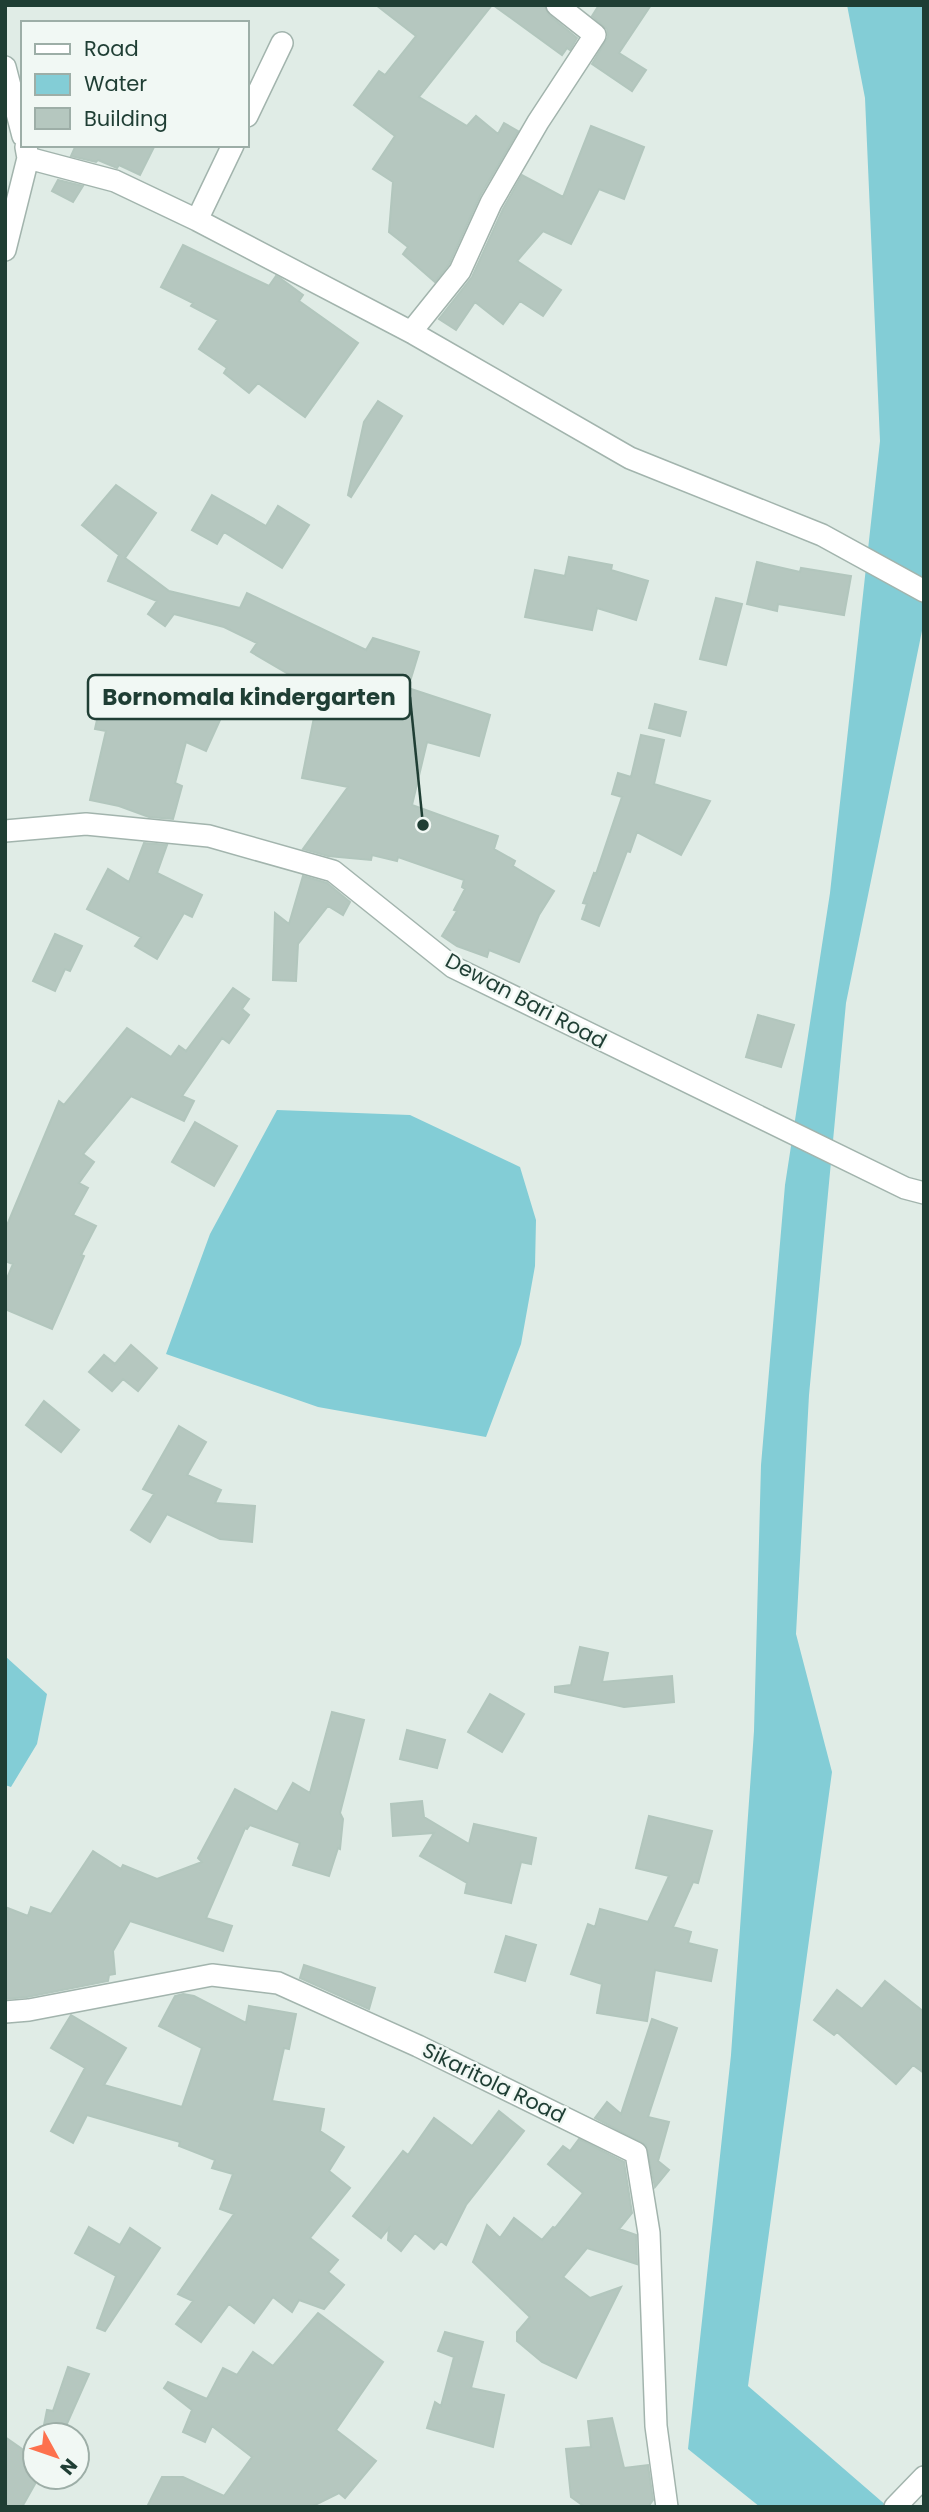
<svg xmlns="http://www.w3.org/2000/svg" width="929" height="2512" viewBox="0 0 929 2512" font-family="Poppins,sans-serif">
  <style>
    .water { fill: #83cdd6 }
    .building { fill: #b5c7bf; stroke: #b2c6bd; stroke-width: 2 }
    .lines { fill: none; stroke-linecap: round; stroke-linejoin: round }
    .minor-casing { stroke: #a2b4ad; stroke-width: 24 }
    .minor { stroke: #fff; stroke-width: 21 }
    .labels { text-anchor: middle; stroke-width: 5; stroke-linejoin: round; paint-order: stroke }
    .street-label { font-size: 21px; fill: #1f3e34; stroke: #f1f8f4 }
    .leader { fill: none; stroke: #1f3e34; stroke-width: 2.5 }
    .callout-dot { fill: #1f3e34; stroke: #f1f8f4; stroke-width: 2.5 }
    .callout { fill: #f1f8f4; stroke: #1f3e34; stroke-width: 2.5 }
    .callout-label { font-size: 23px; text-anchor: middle; font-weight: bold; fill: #1f3e34 }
  </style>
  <rect width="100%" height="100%" fill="#e0ece6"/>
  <path class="water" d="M 847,5 L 924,5 L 924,621 L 846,1003 L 809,1395 L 796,1634 L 832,1772 L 748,2386 L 888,2507 L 760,2507 L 688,2449 L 731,2055 L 754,1731 L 761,1465 L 785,1185 L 830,893 L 880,441 L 865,98 Z
    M 277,1110 L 410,1115 L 520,1167 L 536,1220 L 535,1266 L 521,1344 L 486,1437 L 318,1407 L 166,1354 L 210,1234 Z
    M 5,1656 L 47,1694 L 37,1744 L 11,1787 L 5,1785 Z"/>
  <path class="building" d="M 376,5 L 492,5 L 419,97 L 467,126 L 476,116 L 498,134 L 504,123 L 518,131 L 480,196 L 449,264 L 435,282 L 403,254 L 408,247 L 389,232 L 393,182 L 373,169 L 395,136 L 354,105 L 379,71 L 385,75 L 416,36 Z
    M 493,5 L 544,5 L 549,15 L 577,38 L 570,50 L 567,48 L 562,55 Z
    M 599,5 L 651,5 L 619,53 L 646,70 L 632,91 L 592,64 L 608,37 L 607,29 L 592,16 Z
    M 591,126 L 644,147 L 624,199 L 599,189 L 571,244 L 543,231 L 517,261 L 561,290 L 543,316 L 520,301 L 503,324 L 475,302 L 456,330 L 439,319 L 472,277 L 503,209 L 522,175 L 563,197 Z
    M 76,145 L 155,145 L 140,175 L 119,165 L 117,168 L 98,160 L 96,162 L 71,156 Z
    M 58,180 L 83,186 L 73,202 L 52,191 Z
    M 183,245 L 269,286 L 276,276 L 280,278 L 303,295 L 299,301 L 358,343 L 305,417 L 258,383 L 249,393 L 224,373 L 227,368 L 199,349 L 218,320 L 191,306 L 193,303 L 161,287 Z
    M 378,401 L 402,416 L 351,497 L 348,495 L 364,422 Z
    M 116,485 L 156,513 L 125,558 L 169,591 L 240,608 L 247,593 L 366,650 L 373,638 L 419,652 L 408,688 L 490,715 L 479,756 L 427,742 L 412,805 L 498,836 L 494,849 L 515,861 L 513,866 L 554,891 L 539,915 L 519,962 L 489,950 L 487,957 L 457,946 L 442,936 L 457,911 L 454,910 L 465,889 L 462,887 L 464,880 L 398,857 L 397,861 L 372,855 L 371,860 L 328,856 L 303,849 L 348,787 L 302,778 L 319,692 L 251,652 L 257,643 L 224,627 L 174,614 L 165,626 L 148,614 L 157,601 L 108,581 L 119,555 L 82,525 Z
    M 212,495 L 266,526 L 278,506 L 309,525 L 282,568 L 224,532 L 217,544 L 192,530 Z
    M 569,557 L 612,565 L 611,570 L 648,581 L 636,620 L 597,608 L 592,630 L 525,617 L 535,570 L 565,576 Z
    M 757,562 L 800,572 L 801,568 L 851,576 L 844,615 L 778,604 L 777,611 L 747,604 Z
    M 716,598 L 742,604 L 726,665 L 700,659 Z
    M 103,693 L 169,708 L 176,697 L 220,720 L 206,751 L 186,742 L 175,783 L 182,786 L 173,819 L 149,817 L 119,806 L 90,800 L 106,731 L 95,729 Z
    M 655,704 L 686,712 L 680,736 L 649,728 Z
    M 641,735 L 664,740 L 654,784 L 710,801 L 681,855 L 637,832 L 630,852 L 627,851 L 599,926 L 582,919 L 587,904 L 583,903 L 594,873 L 596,874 L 622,797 L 612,794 L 618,773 L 631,777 Z
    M 144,843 L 167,845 L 157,873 L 202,895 L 192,917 L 184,913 L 157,959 L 135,946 L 141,937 L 87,909 L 108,869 L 129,882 Z
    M 303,876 L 327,883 L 350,902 L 343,915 L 328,906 L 298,944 L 296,981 L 273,980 L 275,913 L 289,924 Z
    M 55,934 L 82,946 L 70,971 L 65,969 L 55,991 L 33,981 Z
    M 233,988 L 249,999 L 242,1009 L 249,1015 L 229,1043 L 222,1038 L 182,1096 L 194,1101 L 184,1121 L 131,1096 L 83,1154 L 94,1162 L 79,1183 L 88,1188 L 73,1215 L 96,1226 L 81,1255 L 84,1256 L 52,1329 L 5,1309 L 5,1283 L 13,1264 L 5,1261 L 5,1230 L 59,1101 L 64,1105 L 127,1028 L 171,1057 L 179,1046 L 186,1051 Z
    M 758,1015 L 794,1025 L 781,1067 L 746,1057 Z
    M 195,1122 L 237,1146 L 214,1186 L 172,1162 Z
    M 131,1345 L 157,1368 L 138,1391 L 123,1379 L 112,1391 L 89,1372 L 104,1355 L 115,1364 Z
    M 44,1401 L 79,1430 L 61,1452 L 26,1425 Z
    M 179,1426 L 206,1442 L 187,1475 L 221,1490 L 215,1503 L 255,1506 L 252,1542 L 220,1539 L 167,1514 L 150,1542 L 131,1530 L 154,1494 L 143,1489 Z
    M 580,1647 L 608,1653 L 602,1682 L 672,1676 L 674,1702 L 624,1707 L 555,1692 L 555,1687 L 571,1685 Z
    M 490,1694 L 524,1714 L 502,1752 L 468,1732 Z
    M 332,1712 L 364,1720 L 340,1813 L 343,1819 L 340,1849 L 338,1848 L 329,1876 L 293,1865 L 300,1843 L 250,1825 L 247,1829 L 245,1828 L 206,1918 L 232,1926 L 223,1951 L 130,1921 L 113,1951 L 115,1974 L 109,1975 L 108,1981 L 27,1997 L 5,1999 L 5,1907 L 28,1916 L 31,1907 L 51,1914 L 93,1851 L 121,1869 L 123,1865 L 157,1879 L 202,1862 L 198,1858 L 235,1789 L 277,1812 L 293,1783 L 310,1793 Z
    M 407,1730 L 445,1740 L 437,1768 L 400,1759 Z
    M 422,1801 L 424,1817 L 469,1844 L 474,1824 L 536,1838 L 531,1864 L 521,1862 L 511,1903 L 465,1893 L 467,1883 L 420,1856 L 434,1833 L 393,1836 L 391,1804 Z
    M 649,1816 L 712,1831 L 698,1883 L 693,1882 L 673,1927 L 691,1932 L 688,1943 L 717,1950 L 711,1981 L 655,1970 L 647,2021 L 597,2013 L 602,1984 L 571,1974 L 588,1924 L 595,1927 L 600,1909 L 648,1922 L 669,1876 L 636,1868 Z
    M 506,1936 L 536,1945 L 525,1981 L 495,1972 Z
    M 304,1965 L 375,1988 L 369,2009 L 300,1978 Z
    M 885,1981 L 924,2012 L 924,2073 L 913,2065 L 896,2084 L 837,2032 L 834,2035 L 814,2020 L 837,1990 L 862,2009 Z
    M 183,1994 L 194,1996 L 246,2023 L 249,2006 L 296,2014 L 289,2049 L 284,2048 L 272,2101 L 324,2109 L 320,2131 L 344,2147 L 329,2171 L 350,2188 L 310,2238 L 338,2260 L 328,2272 L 344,2285 L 324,2309 L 299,2300 L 292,2312 L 273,2297 L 254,2323 L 229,2304 L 201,2342 L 176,2324 L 193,2301 L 178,2294 L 234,2214 L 220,2209 L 233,2174 L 212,2168 L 215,2160 L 179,2146 L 180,2142 L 87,2115 L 73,2143 L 51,2131 L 85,2068 L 51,2048 L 71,2015 L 126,2048 L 104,2085 L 182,2107 L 202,2048 L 159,2026 L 175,1996 Z
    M 652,2019 L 677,2028 L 648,2117 L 669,2122 L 658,2161 L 669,2170 L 655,2187 L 646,2145 L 595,2118 L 607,2102 L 621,2114 Z
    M 499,2111 L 524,2131 L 466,2205 L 446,2245 L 441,2241 L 434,2249 L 415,2233 L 401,2251 L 388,2240 L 389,2228 L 381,2238 L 353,2216 L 403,2151 L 408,2155 L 434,2118 L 472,2146 Z
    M 579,2139 L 624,2162 L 632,2213 L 619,2229 L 636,2235 L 637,2264 L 587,2248 L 563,2277 L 590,2298 L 621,2287 L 576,2378 L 542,2362 L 517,2341 L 517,2332 L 530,2317 L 473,2262 L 487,2225 L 500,2238 L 514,2218 L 542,2240 L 553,2227 L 555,2228 L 583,2193 L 548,2164 L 563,2146 L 570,2151 Z
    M 89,2227 L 120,2245 L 130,2228 L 160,2248 L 105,2331 L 97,2328 L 116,2276 L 75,2253 Z
    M 318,2313 L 383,2362 L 336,2430 L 376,2461 L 345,2498 L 339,2493 L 311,2507 L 147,2507 L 162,2477 L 183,2477 L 224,2496 L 252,2457 L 212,2426 L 205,2442 L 183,2432 L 192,2410 L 164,2388 L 168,2382 L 207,2399 L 223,2368 L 237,2375 L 253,2352 L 273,2366 Z
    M 445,2332 L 483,2342 L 471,2388 L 504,2395 L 493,2447 L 427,2428 L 435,2402 L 441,2406 L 454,2357 L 438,2351 Z
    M 68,2367 L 89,2374 L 62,2435 L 42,2435 L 47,2410 L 53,2411 Z
    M 612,2418 L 624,2468 L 648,2465 L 653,2500 L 648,2507 L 585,2507 L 571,2497 L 566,2449 L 591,2447 L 588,2421 Z
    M 5,2437 L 35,2458 L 35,2484 L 22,2507 L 5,2507 Z"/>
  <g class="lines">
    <defs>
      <path id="minor" d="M 5,67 L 23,136
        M 247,116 L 282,43
        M 28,158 L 115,181 L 197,220 L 411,332 L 630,458 L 822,535 L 924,591
        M 197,220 L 233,145
        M 5,250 L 28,158 L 26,147
        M 411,332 L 460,271 L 491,203 L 538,122 L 595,35 L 557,5
        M 5,831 L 86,824 L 209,836 L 333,871 L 453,967 L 905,1188 L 924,1193
        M 5,2012 L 29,2010 L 212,1975 L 278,1983 L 418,2046 L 636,2153 L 649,2233 L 656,2426 L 667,2507
        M 895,2507 L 924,2477"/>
    </defs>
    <use href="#minor" class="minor-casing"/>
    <use href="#minor" class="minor"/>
  </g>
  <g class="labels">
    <g class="street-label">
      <text transform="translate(526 1001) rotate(28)" y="7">Dewan Bari Road</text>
      <text transform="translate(494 2083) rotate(26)" y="7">Sikaritola Road</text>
    </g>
  </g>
  <path class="leader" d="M423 825L410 697"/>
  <circle class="callout-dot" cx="423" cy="825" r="7"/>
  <rect class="callout" x="88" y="675" width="322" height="44" rx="7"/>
  <g class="callout-label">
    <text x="249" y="705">Bornomala kindergarten</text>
  </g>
  <rect width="929" height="2512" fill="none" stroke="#1f3e34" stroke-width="14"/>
  <rect x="21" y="21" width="228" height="126" fill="#f1f8f4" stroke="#9daea7" stroke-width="2"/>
  <rect x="35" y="44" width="35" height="10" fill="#ffffff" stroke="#9daea7" stroke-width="2"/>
  <text x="84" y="56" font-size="21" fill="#1f3e34">Road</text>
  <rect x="35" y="74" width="35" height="21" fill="#83cdd6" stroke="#9daea7" stroke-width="2"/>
  <text x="84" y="91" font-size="21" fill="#1f3e34">Water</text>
  <rect x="35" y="108" width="35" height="21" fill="#b5c7bf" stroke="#9daea7" stroke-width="2"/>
  <text x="84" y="126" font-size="21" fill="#1f3e34">Building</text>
  <g transform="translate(56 2456) rotate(130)"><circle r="33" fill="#f1f8f4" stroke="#9daea7" stroke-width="2"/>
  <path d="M0-5L12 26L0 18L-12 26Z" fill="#fd714d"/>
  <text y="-10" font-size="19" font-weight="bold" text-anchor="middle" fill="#1f3e34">N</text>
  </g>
</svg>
